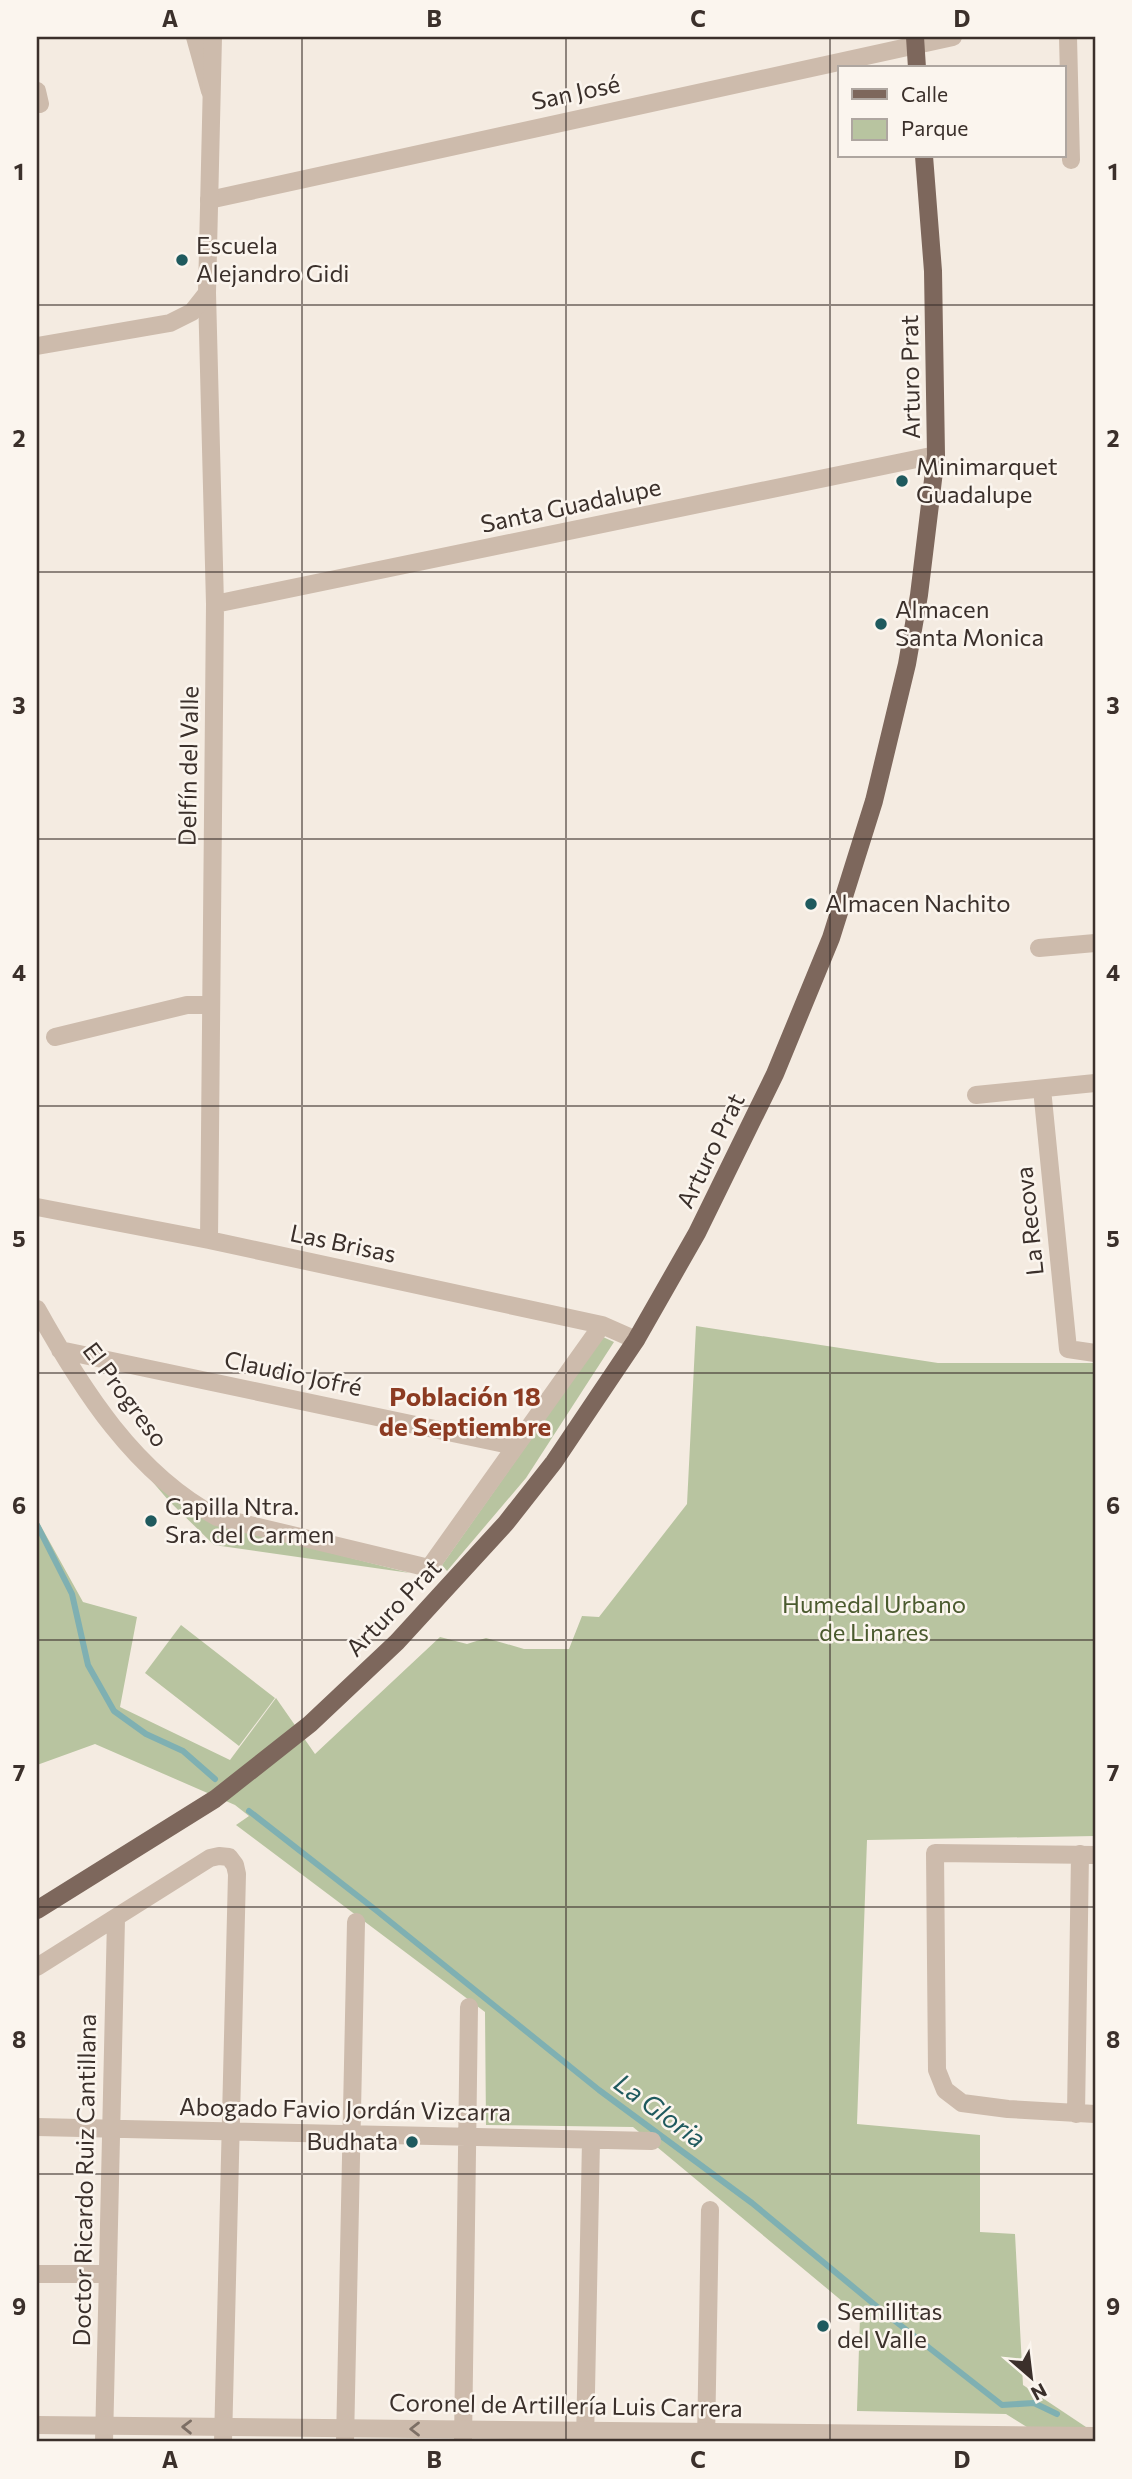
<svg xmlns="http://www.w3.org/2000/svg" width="1132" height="2479" viewBox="0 0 1132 2479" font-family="Commissioner,sans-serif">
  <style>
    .green { fill: #b8c4a0 }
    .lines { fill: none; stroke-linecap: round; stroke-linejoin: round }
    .stream { stroke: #7fb0b2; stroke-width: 6 }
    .minor { stroke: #cdbbac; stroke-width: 18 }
    .tertiary { stroke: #cdbbac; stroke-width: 18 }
    .primary { stroke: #7d675c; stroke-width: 18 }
    .oneway { stroke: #7d6f65 }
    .grid { fill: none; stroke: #3b302b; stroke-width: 2; stroke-opacity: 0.55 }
    .poi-dot { fill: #1f5a5e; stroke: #fbf5ee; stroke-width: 2.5 }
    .labels { text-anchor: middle; stroke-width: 5; stroke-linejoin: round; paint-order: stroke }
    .street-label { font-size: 24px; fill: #3b302b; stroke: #fbf5ee }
    .poi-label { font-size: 24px; fill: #3b302b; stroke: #fbf5ee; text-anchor: start }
    .park-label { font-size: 24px; fill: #4a5a2e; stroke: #fbf5ee }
    .neighbourhood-label { font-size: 26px; font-weight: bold; fill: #8c3b22; stroke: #fbf5ee }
    .water-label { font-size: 26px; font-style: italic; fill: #1f5a5e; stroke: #fbf5ee }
    .neatline { fill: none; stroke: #3b302b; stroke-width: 2.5 }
    .grid-label { font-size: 23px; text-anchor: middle; font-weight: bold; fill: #3b302b }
  </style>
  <rect width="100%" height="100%" fill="#f4ebe1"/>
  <path class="green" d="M 696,1326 L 938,1363 L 1095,1363 L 1095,1836 L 867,1840 L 857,2124 L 980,2135 L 980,2232 L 1015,2234 L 1023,2385 L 1095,2433 L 1051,2442 L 1006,2414 L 857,2411 L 860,2316 L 633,2127 L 486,2125 L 485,2012 L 236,1825 L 249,1816 L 235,1805 L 95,1744 L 37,1765 L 37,1519 L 83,1602 L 137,1617 L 120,1707 L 230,1760 L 276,1698 L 315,1754 L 440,1637 L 467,1644 L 486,1638 L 524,1649 L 569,1649 L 582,1616 L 599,1617 L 687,1504 Z
    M 603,1337 L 614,1342 L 526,1478 L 447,1571 L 442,1565 Z
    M 126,1451 L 218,1524 L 410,1573 L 214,1545 L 169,1501 Z
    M 181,1625 L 275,1698 L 239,1746 L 145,1673 Z"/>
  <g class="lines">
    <path class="stream" d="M 37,1525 L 72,1594 L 88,1665 L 114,1711 L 146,1734 L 183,1751 L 215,1779
      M 249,1811 L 377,1911 L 599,2090 L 752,2203 L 881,2310 L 1002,2405 L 1034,2403 L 1057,2414"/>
    <path class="minor" d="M 195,37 L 210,91
      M 1068,37 L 1071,160
      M 37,91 L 40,104
      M 209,200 L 953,37
      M 207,293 L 215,604 L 209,1240
      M 215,604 L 936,455
      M 1039,948 L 1095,943
      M 55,1037 L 187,1005 L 211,1005
      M 1042,1089 L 1068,1349 L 1095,1353
      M 976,1095 L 1095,1083
      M 37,1207 L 209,1240 L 602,1325 L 636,1340
      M 37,1309 C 81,1388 135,1474 217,1517 L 429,1568 L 602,1325
      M 60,1350 L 515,1446
      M 1095,1855 L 935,1853 L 937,2070 L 945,2090 L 962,2103 L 1008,2109 L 1095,2114
      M 37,1967 L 210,1858 L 219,1856 L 229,1857 L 235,1865 L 237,1874 L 223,2442
      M 1076,2114 L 1080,1854
      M 37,2127 L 652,2141
      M 37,2274 L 108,2274
      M 104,2442 L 116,1919
      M 345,2442 L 356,1922
      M 463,2442 L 469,2007
      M 585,2442 L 591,2140
      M 706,2442 L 710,2210"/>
    <path class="tertiary" d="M 37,346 L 170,323 L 192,312 L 207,293 L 213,37
      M 37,2425 L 1095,2436"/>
    <path class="primary" d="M 915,37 L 917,68
      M 37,1910 L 215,1799 L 310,1724 L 397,1642 L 506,1523 L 554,1462 L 636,1340 L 697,1233 L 775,1074 L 831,938 L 874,801 L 907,664 L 919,595 L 936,455 L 933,271 L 924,156"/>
  </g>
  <defs><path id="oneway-chevron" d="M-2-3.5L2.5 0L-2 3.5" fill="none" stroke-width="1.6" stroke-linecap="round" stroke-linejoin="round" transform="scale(1.75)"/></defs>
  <g class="oneway">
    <use href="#oneway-chevron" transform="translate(187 2427) rotate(-179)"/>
    <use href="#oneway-chevron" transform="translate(415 2429) rotate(-180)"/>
  </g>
  <path class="grid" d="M 302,37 L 302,2442M 566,37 L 566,2442M 830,37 L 830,2442M 37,305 L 1095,305M 37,572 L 1095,572M 37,839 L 1095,839M 37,1106 L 1095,1106M 37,1373 L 1095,1373M 37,1640 L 1095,1640M 37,1907 L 1095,1907M 37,2174 L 1095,2174"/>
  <g class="poi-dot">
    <circle cx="182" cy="260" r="7"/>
    <circle cx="902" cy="481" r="7"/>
    <circle cx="881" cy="624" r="7"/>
    <circle cx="811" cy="904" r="7"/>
    <circle cx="151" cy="1521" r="7"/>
    <circle cx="412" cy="2142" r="7"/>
    <circle cx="823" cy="2326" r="7"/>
  </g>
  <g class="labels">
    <g class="street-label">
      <text transform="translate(576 93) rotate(-12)" y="8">San José</text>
      <text transform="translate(911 377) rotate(-91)" y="8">Arturo Prat</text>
      <text transform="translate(571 506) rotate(-12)" y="8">Santa Guadalupe</text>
      <text transform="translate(189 766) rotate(-89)" y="8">Delfín del Valle</text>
      <text transform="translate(711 1151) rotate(-64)" y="8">Arturo Prat</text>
      <text transform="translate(1030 1221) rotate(-96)" y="8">La Recova</text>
      <text transform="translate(343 1244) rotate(12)" y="8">Las Brisas</text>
      <text transform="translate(293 1374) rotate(12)" y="8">Claudio Jofré</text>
      <text transform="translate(125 1395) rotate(53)" y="8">El Progreso</text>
      <text transform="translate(394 1608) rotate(-46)" y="8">Arturo Prat</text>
      <text transform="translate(345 2110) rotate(1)" y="8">Abogado Favio Jordán Vizcarra</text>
      <text transform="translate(85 2180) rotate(-89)" y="8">Doctor Ricardo Ruiz Cantillana</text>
      <text transform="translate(566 2406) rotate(1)" y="8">Coronel de Artillería Luis Carrera</text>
    </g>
    <g class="poi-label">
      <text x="196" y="254">Escuela<tspan x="196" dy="28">Alejandro Gidi</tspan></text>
      <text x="916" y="475">Minimarquet<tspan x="916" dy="28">Guadalupe</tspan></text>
      <text x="895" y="618">Almacen<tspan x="895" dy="28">Santa Monica</tspan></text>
      <text x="825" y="912">Almacen Nachito</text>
      <text x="165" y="1515">Capilla Ntra.<tspan x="165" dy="28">Sra. del Carmen</tspan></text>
      <text x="398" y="2150" text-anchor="end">Budhata</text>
      <text x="837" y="2320">Semillitas<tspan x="837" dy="28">del Valle</tspan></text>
    </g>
    <g class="park-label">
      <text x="874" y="1613">Humedal Urbano<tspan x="874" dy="28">de Linares</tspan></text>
    </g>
    <g class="neighbourhood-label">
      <text x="465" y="1406">Población 18<tspan x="465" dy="30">de Septiembre</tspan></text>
    </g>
    <g class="water-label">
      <text transform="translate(660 2111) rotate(36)" y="9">La Gloria</text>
    </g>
  </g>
  <rect width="1132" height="2479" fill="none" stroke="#fbf5ee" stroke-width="77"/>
  <rect x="838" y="66" width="228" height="91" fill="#fbf5ee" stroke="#aea6a0" stroke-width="2"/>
  <rect x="852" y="89" width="35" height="10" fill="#7d675c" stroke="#aea6a0" stroke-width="2"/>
  <text x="901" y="102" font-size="21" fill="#3b302b">Calle</text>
  <rect x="852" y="119" width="35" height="21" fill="#b8c4a0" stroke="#aea6a0" stroke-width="2"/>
  <text x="901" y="136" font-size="21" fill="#3b302b">Parque</text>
  <g transform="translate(1031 2377) rotate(152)" stroke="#fbf5ee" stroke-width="5" paint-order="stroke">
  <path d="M0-5L12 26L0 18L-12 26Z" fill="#3b302b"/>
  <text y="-10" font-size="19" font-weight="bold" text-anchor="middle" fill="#3b302b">N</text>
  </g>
  <rect x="38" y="38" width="1056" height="2402" class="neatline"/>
  <g class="grid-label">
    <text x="170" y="27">A</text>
    <text x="434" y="27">B</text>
    <text x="698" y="27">C</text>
    <text x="962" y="27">D</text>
    <text x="19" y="180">1</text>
    <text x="1113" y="180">1</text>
    <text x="19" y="447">2</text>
    <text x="1113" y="447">2</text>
    <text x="19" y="714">3</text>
    <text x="1113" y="714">3</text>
    <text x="19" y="981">4</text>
    <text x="1113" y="981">4</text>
    <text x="19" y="1247">5</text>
    <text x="1113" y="1247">5</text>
    <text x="19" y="1514">6</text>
    <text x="1113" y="1514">6</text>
    <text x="19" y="1781">7</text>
    <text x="1113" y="1781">7</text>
    <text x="19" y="2048">8</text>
    <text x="1113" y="2048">8</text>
    <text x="19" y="2315">9</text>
    <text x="1113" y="2315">9</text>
    <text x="170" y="2468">A</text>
    <text x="434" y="2468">B</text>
    <text x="698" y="2468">C</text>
    <text x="962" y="2468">D</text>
  </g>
</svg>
